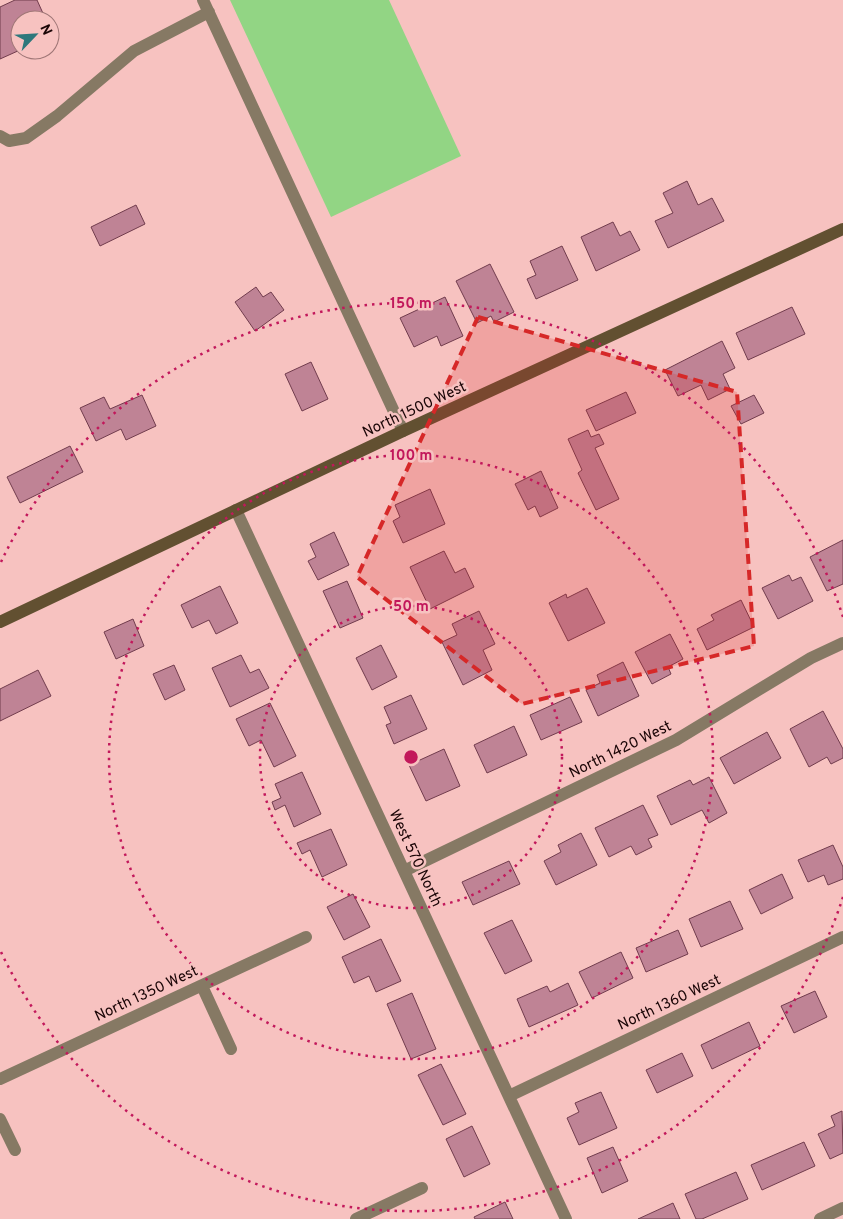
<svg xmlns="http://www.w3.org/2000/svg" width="843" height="1219" viewBox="0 0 843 1219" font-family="Overpass,sans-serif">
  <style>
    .green { fill: #92d584 }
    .building { fill: #bf8395; stroke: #713c4d }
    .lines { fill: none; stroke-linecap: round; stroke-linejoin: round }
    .street { stroke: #867964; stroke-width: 12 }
    .secondary { stroke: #625031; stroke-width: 12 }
    .marked { fill: #d62828; fill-opacity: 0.2; stroke: #d62828; stroke-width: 4; stroke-dasharray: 10 6; stroke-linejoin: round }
    .ring { fill: none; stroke: #c2185b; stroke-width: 2.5; stroke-dasharray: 2.5 5 }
    .labels { text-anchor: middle; stroke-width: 5; stroke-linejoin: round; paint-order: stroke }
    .street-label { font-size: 15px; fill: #1a0506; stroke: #f7c2c0 }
    .centre { fill: #c2185b; stroke: #f7c2c0; stroke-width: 2.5 }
    .ring-label { font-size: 15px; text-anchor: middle; font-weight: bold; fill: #c2185b; stroke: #f7c2c0; stroke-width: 5; stroke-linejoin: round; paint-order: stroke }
  </style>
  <rect width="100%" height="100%" fill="#f7c2c0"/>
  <path class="green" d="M 230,0 L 389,0 L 461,156 L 331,217 Z"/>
  <path class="building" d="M 15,0 L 37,0 L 46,20 L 20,20 L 20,50 L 0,59 L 0,7 Z
    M 687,181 L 698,205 L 712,198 L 724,221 L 668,248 L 655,221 L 673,213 L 663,193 Z
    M 136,205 L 145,224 L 100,246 L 91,227 Z
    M 613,222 L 620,236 L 630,231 L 640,250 L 596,271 L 581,237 Z
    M 562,246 L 578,280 L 536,299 L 527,279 L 536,275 L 530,261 Z
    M 490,264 L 514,312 L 494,322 L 491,316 L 477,323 L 456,281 Z
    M 256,287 L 263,297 L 271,292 L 284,310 L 255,331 L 235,302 Z
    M 445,297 L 463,336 L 441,346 L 437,336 L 414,347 L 400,318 Z
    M 792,307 L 805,334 L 748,360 L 736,333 Z
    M 722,341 L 735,368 L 723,374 L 730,389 L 708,400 L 701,385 L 678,396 L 665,370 Z
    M 311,362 L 328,399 L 302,411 L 285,374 Z
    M 626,392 L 636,413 L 596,431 L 586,410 Z
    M 142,395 L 156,426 L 126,440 L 121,429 L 96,441 L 80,408 L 104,397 L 110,409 Z
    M 754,395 L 764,413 L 741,424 L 731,406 Z
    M 588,430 L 591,437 L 599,434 L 604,444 L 595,448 L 619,499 L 596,510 L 578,473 L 582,470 L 568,439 Z
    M 70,446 L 83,472 L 20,503 L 7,477 Z
    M 541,471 L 558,508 L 540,517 L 535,506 L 528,510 L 515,484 Z
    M 430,489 L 445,524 L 403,543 L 393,521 L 400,517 L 395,505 Z
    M 334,532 L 349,565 L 318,580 L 308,561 L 316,557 L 310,544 Z
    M 843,540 L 843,584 L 827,591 L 810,557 Z
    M 444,551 L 455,573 L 465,568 L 474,587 L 430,609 L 410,567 Z
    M 789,575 L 792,581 L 801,577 L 813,601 L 778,619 L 762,588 Z
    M 347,581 L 363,618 L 340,628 L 323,591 Z
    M 220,586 L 238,623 L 216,634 L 209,620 L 192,628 L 181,605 Z
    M 587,588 L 605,623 L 568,641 L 549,603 L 566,594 L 567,598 Z
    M 741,600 L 754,627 L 707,650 L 697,629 L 714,620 L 711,615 Z
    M 479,611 L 495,644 L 483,650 L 492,670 L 463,685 L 442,642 L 457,635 L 452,624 Z
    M 133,619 L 144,646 L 116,659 L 104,632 Z
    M 670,634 L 683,659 L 668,667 L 671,674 L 652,684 L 635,652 Z
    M 381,645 L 397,677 L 372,690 L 356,658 Z
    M 241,655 L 250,673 L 259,669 L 269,688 L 230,707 L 212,668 Z
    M 623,662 L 639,696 L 598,716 L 586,690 L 600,683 L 597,675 Z
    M 174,665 L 185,690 L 165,700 L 153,674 Z
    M 38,670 L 51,696 L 0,721 L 0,689 Z
    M 411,695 L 427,729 L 394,744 L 386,725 L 391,723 L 384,707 Z
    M 570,697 L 582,722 L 541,740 L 530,715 Z
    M 270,703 L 296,756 L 274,767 L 261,740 L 249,746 L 236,719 Z
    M 823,711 L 843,749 L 843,758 L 831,764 L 827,757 L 809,767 L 790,729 Z
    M 514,726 L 527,755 L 487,773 L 474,745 Z
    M 767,732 L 781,758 L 734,784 L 720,758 Z
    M 444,749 L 460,786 L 426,801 L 409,765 Z
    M 302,772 L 321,814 L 294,827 L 285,805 L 275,810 L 272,802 L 281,798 L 275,784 Z
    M 709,777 L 727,813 L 709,823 L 702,810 L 671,825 L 657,796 L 690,780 L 693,785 Z
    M 643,805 L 658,835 L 648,839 L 652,847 L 636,855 L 631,846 L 609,857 L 595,828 Z
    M 331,829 L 347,865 L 322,877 L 310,850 L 302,854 L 297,843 Z
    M 581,833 L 597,865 L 556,885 L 544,861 L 561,852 L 558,845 Z
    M 833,845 L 843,867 L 843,879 L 828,885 L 824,875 L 808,882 L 798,860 Z
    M 509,861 L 520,884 L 473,905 L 462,882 Z
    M 782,874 L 793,898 L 761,914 L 749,890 Z
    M 353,894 L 370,927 L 344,940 L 327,907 Z
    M 730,901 L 743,929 L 701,947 L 689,919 Z
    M 512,920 L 532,961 L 505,974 L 484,933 Z
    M 678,930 L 688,954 L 646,972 L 636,948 Z
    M 381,939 L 401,981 L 376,992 L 369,976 L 354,983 L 342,957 Z
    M 621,952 L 633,978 L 592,998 L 579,972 Z
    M 568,983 L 578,1005 L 529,1027 L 517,999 L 547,986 L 550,992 Z
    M 815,991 L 827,1017 L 794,1033 L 781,1006 Z
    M 412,993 L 436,1049 L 411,1059 L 387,1004 Z
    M 749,1022 L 760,1046 L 712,1069 L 701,1045 Z
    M 682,1053 L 693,1076 L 657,1093 L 646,1070 Z
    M 441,1064 L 466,1114 L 443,1125 L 418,1075 Z
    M 601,1092 L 617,1128 L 579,1145 L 567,1118 L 579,1112 L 575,1103 Z
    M 842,1111 L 843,1153 L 830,1159 L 818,1134 L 835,1126 L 831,1116 Z
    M 472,1126 L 490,1164 L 464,1177 L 446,1139 Z
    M 804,1142 L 815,1166 L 762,1190 L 751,1165 Z
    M 613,1147 L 628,1181 L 602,1193 L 587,1158 Z
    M 736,1172 L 748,1199 L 702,1219 L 696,1219 L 685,1194 Z
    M 505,1202 L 513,1219 L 475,1219 L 474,1217 Z
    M 673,1203 L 680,1219 L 638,1219 Z"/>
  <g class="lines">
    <path class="street" d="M 203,0 L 403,431
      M 0,136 L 9,141 L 26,138 L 57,116 L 134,51 L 209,12
      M 236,510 L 566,1219
      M 404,871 L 676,740 L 811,658 L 843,643
      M 202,986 L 231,1049
      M 0,1079 L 306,937
      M 509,1096 L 843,937
      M 0,1119 L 15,1150
      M 356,1219 L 422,1188
      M 820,1219 L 843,1208"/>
    <path class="secondary" d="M 0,622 L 403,431 L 843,229"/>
  </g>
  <path class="marked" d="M 478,317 L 737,392 L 754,646 L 522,704 L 357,577 Z"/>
  <g class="ring">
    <circle cx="411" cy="757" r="151"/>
    <circle cx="411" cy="757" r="302"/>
    <path d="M843 897A454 454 0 0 1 1 952M1 562A454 454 0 0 1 843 617"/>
  </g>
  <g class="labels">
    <g class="street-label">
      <text transform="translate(414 409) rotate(-25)" y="5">North 1500 West</text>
      <text transform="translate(620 749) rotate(-26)" y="5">North 1420 West</text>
      <text transform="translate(416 858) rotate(65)" y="5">West 570 North</text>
      <text transform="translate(146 993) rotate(-25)" y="5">North 1350 West</text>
      <text transform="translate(669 1002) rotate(-25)" y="5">North 1360 West</text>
    </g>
  </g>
  <circle cx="411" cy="757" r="8" class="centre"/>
  <g class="ring-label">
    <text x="411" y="308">150 m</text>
    <text x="411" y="460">100 m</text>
    <text x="411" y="611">50 m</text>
  </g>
  <g transform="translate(35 35) rotate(65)"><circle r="24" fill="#f7c2c0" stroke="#9f7676"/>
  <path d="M0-4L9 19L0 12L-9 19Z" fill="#2e787c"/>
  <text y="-8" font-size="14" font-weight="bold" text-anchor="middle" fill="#1a0506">N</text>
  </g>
</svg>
